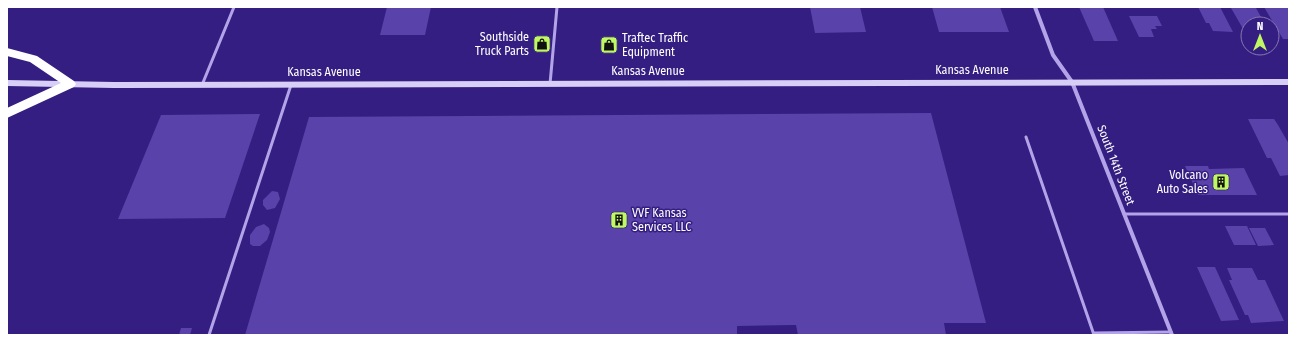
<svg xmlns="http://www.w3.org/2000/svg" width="1296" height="342" viewBox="0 0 1296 342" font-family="'Fira Sans Condensed',sans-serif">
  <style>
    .building { fill: #5942a9 }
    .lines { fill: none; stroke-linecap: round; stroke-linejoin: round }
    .lane { stroke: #b3a4e9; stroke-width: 3 }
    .street { stroke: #b3a4e9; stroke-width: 4 }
    .secondary { fill: #d8cff7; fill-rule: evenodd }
    .highway { fill: #fff; fill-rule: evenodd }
    .labels { text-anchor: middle; stroke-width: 3; stroke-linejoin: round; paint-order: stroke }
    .poi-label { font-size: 12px; fill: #fff; stroke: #351e81; text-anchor: end }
    .street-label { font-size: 12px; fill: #fff; stroke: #351e81 }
  </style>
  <rect width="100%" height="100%" fill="#351e81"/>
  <path class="building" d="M 387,7 L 431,7 L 425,35 L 380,35 Z
    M 810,7 L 860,7 L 866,32 L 815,33 Z
    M 932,7 L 1000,7 L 1009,32 L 939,32 Z
    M 1079,7 L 1103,7 L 1118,41 L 1094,41 Z
    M 1198,7 L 1220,7 L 1233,32 L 1213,31 L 1209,23 L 1206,23 Z
    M 1264,7 L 1289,7 L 1289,39 L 1283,39 Z
    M 1231,8 L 1256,8 L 1265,24 L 1248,24 L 1248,34 L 1246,34 Z
    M 1129,16 L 1157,16 L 1162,26 L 1155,26 L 1157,29 L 1151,29 L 1154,37 L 1139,37 Z
    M 931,113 L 986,323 L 944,323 L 946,335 L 798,335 L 796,325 L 737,326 L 737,335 L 245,335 L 309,117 Z
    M 260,114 L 225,218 L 118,219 L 161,115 Z
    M 1248,119 L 1274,119 L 1278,125 L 1289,144 L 1289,175 L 1280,176 L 1271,158 L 1267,158 Z
    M 1185,166 L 1208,166 L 1209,169 L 1244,168 L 1257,195 L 1198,195 Z
    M 272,191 L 278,192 L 280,199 L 275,208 L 267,210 L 263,205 L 263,200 Z
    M 264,224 L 269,228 L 270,232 L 267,240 L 260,246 L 253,246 L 250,244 L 250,235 L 256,227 Z
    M 1225,226 L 1247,226 L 1256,245 L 1234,245 Z
    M 1249,228 L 1265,228 L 1274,245 L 1258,246 Z
    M 1197,267 L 1215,267 L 1239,320 L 1221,321 Z
    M 1227,268 L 1252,268 L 1258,280 L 1265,280 L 1284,321 L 1251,323 L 1248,315 L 1245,315 L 1229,280 L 1232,280 Z
    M 181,328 L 192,328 L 190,335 L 179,335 Z"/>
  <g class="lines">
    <path class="lane" d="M 550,84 L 557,7
      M 202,85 L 234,7
      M 1026,137 L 1094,335
      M 1124,214 L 1289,214
      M 1094,333 L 1171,332
      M 209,335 L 291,85"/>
    <path class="street" d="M 1035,7 L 1053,55 L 1072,82 L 1172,335"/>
    <path class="secondary" d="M 1289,79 L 1289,85 L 114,88 L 7,86 L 7,80 L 114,82 Z"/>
    <path class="highway" d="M 7,48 L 37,56 L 74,81 L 76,84 L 74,87 L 7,118 L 7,108 L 61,83 L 30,62 L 7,56 Z"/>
  </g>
  <defs>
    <symbol id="shop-square" viewBox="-11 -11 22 22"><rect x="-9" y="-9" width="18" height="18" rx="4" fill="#bff863" stroke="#351e81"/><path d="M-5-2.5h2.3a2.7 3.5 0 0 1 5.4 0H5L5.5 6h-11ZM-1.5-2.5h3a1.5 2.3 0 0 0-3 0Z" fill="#111"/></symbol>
    <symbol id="building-square" viewBox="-11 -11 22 22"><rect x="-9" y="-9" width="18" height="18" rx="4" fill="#bff863" stroke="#351e81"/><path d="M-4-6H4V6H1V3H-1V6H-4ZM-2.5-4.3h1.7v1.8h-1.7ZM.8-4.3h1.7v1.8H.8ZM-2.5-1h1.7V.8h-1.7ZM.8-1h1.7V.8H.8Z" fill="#111"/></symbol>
  </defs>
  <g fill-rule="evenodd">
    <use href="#shop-square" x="532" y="34" width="20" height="20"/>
    <use href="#shop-square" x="599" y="35" width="20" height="20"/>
    <use href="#building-square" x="1211" y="172" width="20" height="20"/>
    <use href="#building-square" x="609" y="210" width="20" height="20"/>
  </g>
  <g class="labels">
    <g class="poi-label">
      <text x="529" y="41">Southside<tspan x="529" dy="14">Truck Parts</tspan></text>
      <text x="622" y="42" text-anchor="start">Traftec Traffic<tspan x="622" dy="14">Equipment</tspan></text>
      <text x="1208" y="179">Volcano<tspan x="1208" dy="14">Auto Sales</tspan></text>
      <text x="632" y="217" text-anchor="start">VVF Kansas<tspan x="632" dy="14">Services LLC</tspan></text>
    </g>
    <g class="street-label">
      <text x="972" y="74">Kansas Avenue</text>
      <text x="648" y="75">Kansas Avenue</text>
      <text x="324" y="76">Kansas Avenue</text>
      <text transform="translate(1116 165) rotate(69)" y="4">South 14th Street</text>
    </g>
  </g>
  <rect width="1296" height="342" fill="none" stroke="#ffffff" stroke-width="16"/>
  <g transform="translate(1260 36)"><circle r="19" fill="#351e81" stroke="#8678b3"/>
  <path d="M0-3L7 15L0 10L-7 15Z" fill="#bff863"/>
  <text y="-6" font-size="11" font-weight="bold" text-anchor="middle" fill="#ffffff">N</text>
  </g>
</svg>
